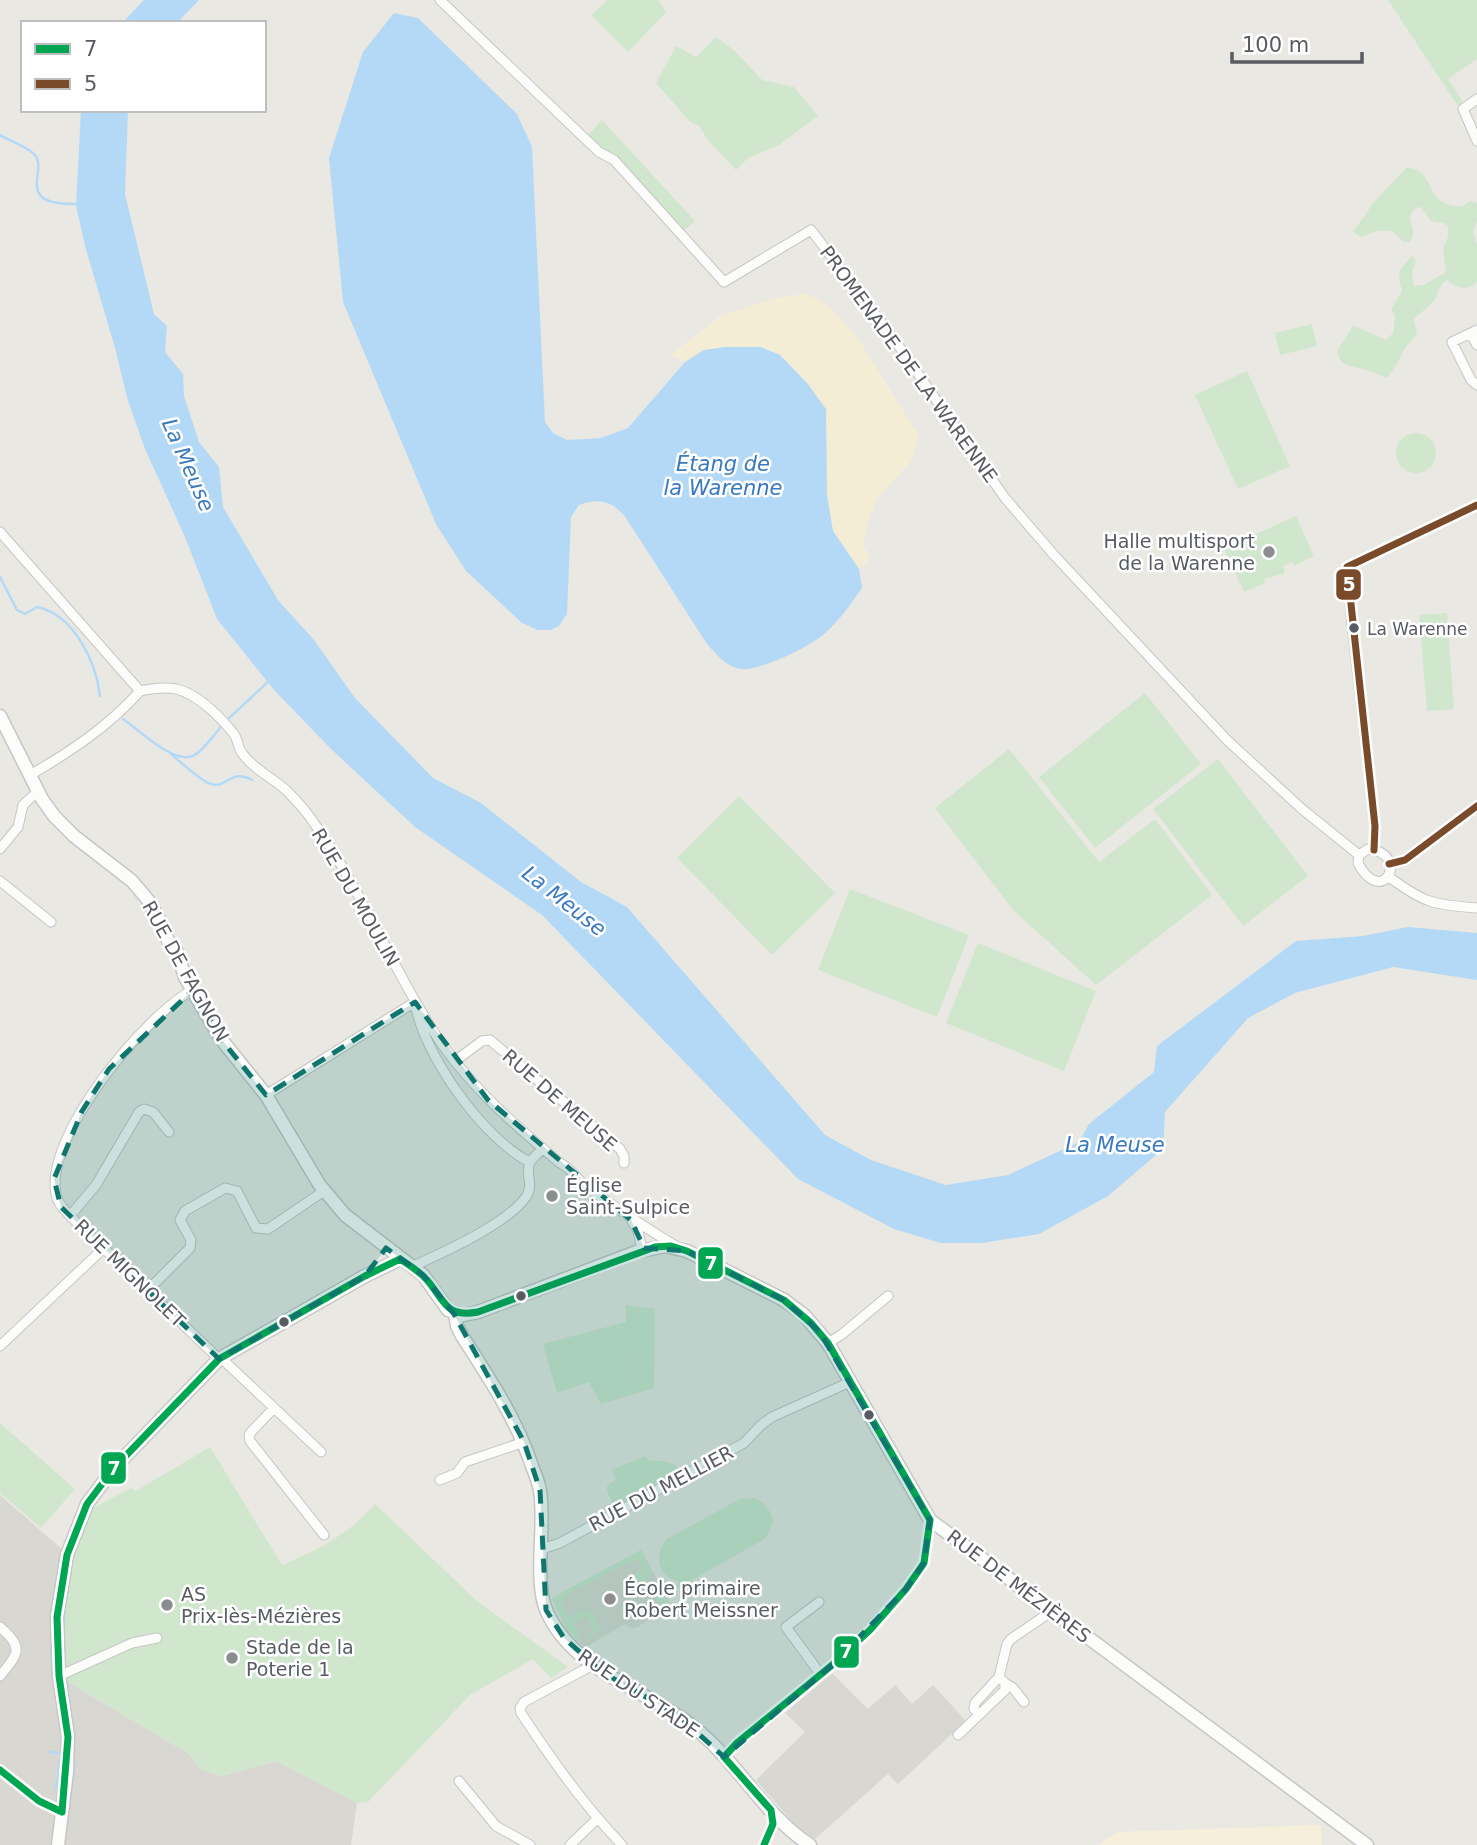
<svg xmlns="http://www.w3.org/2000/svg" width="1477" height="1845" viewBox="0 0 1477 1845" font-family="'DejaVu Sans',sans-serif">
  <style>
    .commercial { fill: #f6efd9 }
    .industrial { fill: #d9d7d2 }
    .education { fill: #dcdbd2 }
    .green { fill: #d0e7cd }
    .sand { fill: #f4edd6 }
    .water { fill: #b4d9f6 }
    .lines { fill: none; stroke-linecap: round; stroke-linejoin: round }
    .stream { stroke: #b4d9f6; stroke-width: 2.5 }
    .street-casing { stroke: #c6c6c5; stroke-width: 11 }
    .secondary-casing { stroke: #c5c6c5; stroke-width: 15 }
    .street { stroke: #fcfcfb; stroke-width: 9 }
    .secondary { stroke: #fcfcfb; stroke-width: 12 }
    .bus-1-casing { stroke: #fff; stroke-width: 12 }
    .bus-2-casing { stroke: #fff; stroke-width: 12 }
    .bus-1 { stroke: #00a651; stroke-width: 7 }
    .bus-2 { stroke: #7a4b2a; stroke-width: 7 }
    .marked { fill: #0f766e; fill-opacity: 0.2; stroke: #0f766e; stroke-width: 5; stroke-dasharray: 14 9; stroke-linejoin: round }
    .poi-dot { fill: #8b8d8f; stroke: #fff; stroke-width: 2.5 }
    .bus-dot { fill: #585c62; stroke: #fff; stroke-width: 2.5 }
    .labels { text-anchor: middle; stroke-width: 5; stroke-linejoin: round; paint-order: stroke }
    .bus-label { font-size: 17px; fill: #585c62; stroke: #fff; text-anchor: start }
    .street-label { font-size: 19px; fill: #585c62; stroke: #fff }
    .poi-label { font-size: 19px; fill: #585c62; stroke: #fff; text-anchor: start }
    .water-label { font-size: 21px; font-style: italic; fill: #3979be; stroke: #fff }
    .line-badge { stroke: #fff; stroke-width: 2.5 }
    .badge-label { font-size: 19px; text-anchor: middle; font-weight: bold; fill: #fff }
  </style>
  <rect width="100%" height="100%" fill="#eae8e2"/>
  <path class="commercial" d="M 1321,1825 L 1322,1845 L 1098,1845 L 1117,1832 Z"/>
  <path class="industrial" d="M 0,1495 L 71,1557 L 68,1682 L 188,1753 L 202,1770 L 222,1776 L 277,1761 L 357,1803 L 351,1845 L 0,1845 Z
    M 832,1673 L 868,1709 L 895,1685 L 912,1704 L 933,1685 L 966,1721 L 898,1784 L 888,1774 L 815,1839 L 796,1826 L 756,1780 L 805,1732 L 785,1713 Z"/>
  <path class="education" d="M 641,1550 L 670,1603 L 638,1627 L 632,1628 L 625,1624 L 621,1626 L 584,1648 L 565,1627 L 552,1598 Z"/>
  <path class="green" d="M 608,0 L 658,0 L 666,12 L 628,52 L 591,15 Z
    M 1388,0 L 1477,0 L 1477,59 L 1448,79 L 1463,102 L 1458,106 Z
    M 716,37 L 735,51 L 762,80 L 794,87 L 818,116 L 779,145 L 748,158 L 736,170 L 707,139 L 699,126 L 690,122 L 656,83 L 676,46 L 696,57 Z
    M 602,120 L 695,221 L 682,232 L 587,136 Z
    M 1406,168 C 1437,166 1421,209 1464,206 L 1470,201 L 1477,203 L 1477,222 L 1473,231 L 1477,245 L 1477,282 C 1467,292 1457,288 1447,280 L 1442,284 L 1434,301 L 1414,319 L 1417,334 L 1405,348 L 1398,362 L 1387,378 C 1380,376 1374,372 1366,370 C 1355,366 1335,367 1338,349 C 1339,347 1350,332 1353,325 L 1386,340 L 1393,333 L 1395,317 L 1391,309 L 1402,291 C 1397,272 1398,270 1412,256 L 1416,260 L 1412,274 L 1414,286 L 1424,285 L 1446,272 L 1443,248 L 1448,237 L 1448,226 L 1444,223 L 1431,221 L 1422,208 L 1417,207 L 1410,214 C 1410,224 1417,233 1410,242 L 1404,242 L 1392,231 L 1376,231 L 1361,237 L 1353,232 L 1374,202 Z
    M 1312,324 L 1317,346 L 1280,355 L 1275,333 Z
    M 1247,371 L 1290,466 L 1238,489 L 1195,395 Z
    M1396 453a20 20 0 1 1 40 0a20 20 0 1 1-40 0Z
    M 1296,516 L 1314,556 L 1294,566 L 1292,562 L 1283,566 L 1285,573 L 1264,579 L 1265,583 L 1244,592 L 1224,548 Z
    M 1447,613 L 1454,709 L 1427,711 L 1419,615 Z
    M 1145,693 L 1201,764 L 1095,848 L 1039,777 Z
    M 1009,749 L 1099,862 L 1155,819 L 1212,895 L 1096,985 L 1013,910 L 935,808 Z
    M 1218,759 L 1308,876 L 1243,926 L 1153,809 Z
    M 739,796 L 835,893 L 772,955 L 677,858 Z
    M 850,889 L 969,935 L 937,1017 L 818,970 Z
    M 978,943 L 1096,991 L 1064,1071 L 946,1023 Z
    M 626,1305 L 655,1309 L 654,1388 L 601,1404 L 589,1382 L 557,1393 L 543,1344 L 626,1322 Z
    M 0,1423 L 75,1489 L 41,1528 L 0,1493 Z
    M 210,1447 L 282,1565 C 319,1549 348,1535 375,1504 L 477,1601 L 568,1667 L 551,1678 L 533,1659 L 470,1695 L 368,1802 L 357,1803 L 277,1761 L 222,1776 L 202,1770 L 188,1753 L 68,1682 L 63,1669 L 60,1634 L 71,1557 L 93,1508 L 131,1488 L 136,1491 Z
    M 645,1456 L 649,1461 C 660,1460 672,1461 681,1470 L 617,1506 L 613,1505 L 607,1491 L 607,1486 L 616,1479 L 612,1470 Z
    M 754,1498 L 762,1502 L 770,1512 L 773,1521 L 766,1538 L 673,1591 L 671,1588 L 679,1584 L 679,1581 C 656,1577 654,1555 667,1539 L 740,1499 Z
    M 641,1550 L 670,1603 L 661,1610 L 656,1599 L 662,1590 L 653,1573 L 645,1577 L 647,1581 L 639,1585 L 636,1582 L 631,1585 L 627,1578 L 643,1569 L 638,1559 L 623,1567 L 622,1565 L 568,1594 L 569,1597 L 560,1601 L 569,1617 L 584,1610 L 591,1612 L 601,1630 L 587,1638 L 585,1636 L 594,1631 L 586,1616 L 574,1623 L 579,1632 L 577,1641 L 565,1627 L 552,1598 Z"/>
  <path class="sand" d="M 806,294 L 827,304 L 857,337 L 919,436 L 911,461 L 877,499 L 867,525 L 863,545 L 870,558 L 859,569 L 833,531 L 827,495 L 826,409 L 705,350 L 685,362 L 670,355 L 721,316 L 774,298 Z"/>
  <path class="water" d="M 144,0 L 199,0 L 177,23 L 122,23 Z
    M 394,13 L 418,18 L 517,114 L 532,147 L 545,422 L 553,433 L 567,440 L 601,438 L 628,428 L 685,362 L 704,350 L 725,347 L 761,347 L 780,355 L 808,384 L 826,409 L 827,495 L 833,531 L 859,569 L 862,588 C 851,604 839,621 824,634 C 811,646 758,672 741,669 C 726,667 716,654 707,644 L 624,515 C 610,501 599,498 579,505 L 571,517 L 567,614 L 559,626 L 550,630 L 538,630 L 522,623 L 466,571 L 436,524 L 343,302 L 329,158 L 363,52 Z
    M 81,110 L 128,110 L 125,194 L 154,314 L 167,326 L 165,352 L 183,374 L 184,396 L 199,442 L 219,467 L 223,507 L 278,600 L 314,640 L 355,698 L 433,778 L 481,803 L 581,882 L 627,907 L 825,1135 L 871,1160 L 946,1185 L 1008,1175 L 1079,1142 L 1089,1124 L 1154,1072 L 1157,1046 L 1296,941 L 1363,936 L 1408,927 L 1477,933 L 1477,980 L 1393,967 L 1295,993 L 1248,1018 L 1165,1112 L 1163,1149 L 1108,1196 L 1039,1234 L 982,1243 L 941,1243 L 894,1229 L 798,1179 L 542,915 L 415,827 L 331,749 L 275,691 L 217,619 L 185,537 L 145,449 L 128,401 L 115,348 L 85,246 L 76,206 Z"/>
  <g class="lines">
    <path class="stream" d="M 0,135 C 10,141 26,146 34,154 C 50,170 11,206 78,204
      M 0,577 L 17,610 L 25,614 L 37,607 C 73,614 96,661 100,696
      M 123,719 C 139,730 173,764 193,756 C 203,751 213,736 220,728
      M 227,720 L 270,680
      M 171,754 C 181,762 200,781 211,784 C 227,789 230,768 252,780
      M 53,1602 L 59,1564
      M 63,1626 L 65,1605
      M 51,1651 L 53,1676
      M 67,1683 L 70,1707
      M 50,1752 L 61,1753
      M 73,1778 L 74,1745
      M 55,1788 L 58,1780 L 62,1745"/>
    <defs>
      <path id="street" d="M 440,0 L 599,152 L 614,160 L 724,282 L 811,230 L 891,335 L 1005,498 L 1054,555 L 1227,740 L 1302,809 L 1359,855
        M 1477,99 L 1463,109 L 1477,141
        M 1477,330 L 1452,342 L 1471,380 L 1477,385
        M 1475,332 L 1472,336 L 1477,345
        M 0,532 L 140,691
        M 30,775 C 70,752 109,726 140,691 C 150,689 166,687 176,689 C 198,694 221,718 234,734 C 238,740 238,748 242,753 C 253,769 273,778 287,791 C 296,800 307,812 314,823 C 363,892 394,973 441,1043 C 474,1090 516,1126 560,1163 C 573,1169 577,1181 588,1188 C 617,1208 645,1228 676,1246
        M 0,849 L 18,827 L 23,805 L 38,791
        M 1368,849 C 1411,853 1383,910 1358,863 L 1359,855 Z
        M 1374,850 L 1375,826 L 1352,625 L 1347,567 L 1477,505
        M 1389,864 L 1405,860 L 1477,806
        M 1389,877 C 1424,903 1434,905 1477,908
        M 0,881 L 51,922
        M 455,1061 L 482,1041 L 490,1040 L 620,1149 L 624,1156 L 624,1163
        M 266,1095 L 415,1002 C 422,1053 484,1140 530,1162
        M 169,1132 L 153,1112 L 144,1109 L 139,1112 L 96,1185 L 70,1216 L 219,1359
        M 70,1216 C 64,1209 57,1203 56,1194 C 44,1136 145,1015 194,989
        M 632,1221 L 638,1231 L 642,1250
        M 411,1267 C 442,1253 507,1224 526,1197 C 534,1185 526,1177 529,1165 C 531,1159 538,1153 543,1149
        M 148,1290 L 190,1248 L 191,1240 L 180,1220 L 185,1211 L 225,1188 L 237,1191 L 256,1228 L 268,1229 L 324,1191
        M 828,1343 L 841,1335 L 888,1296
        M 0,1346 L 104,1248
        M 221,1358 L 321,1452
        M 274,1408 L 252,1431 L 249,1435 L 250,1441 L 324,1535
        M 440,1480 L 457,1473 L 465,1462 L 524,1442
        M 542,1549 L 560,1543 L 744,1443 L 761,1425 L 772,1417 L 850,1382
        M 819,1602 L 786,1627 L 821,1675
        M 0,1627 C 24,1648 19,1653 0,1676
        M 593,1665 L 524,1702 L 520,1708 L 521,1713 C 552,1760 583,1804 622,1845
        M 59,1676 L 132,1643 L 157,1638
        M 1005,1683 L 1013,1688 L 1024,1702
        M 979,1714 L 974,1709 L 975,1703 L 999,1677 L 1007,1644 L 1011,1639 L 1052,1611
        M 958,1735 L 1005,1690 L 1005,1683 L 999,1677
        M 724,1757 L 737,1743 L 831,1666 L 870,1630 L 906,1589 L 924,1563 L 930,1520
        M 0,1770 L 39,1801 L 62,1812
        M 459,1781 L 496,1826 L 530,1845
        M 570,1845 L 597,1819
        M 764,1845 L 773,1824 L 771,1812"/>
      <path id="secondary" d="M 0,716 L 42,799 L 54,816 L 74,836 L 132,881 L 148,900 L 163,926 L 168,941 L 177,952 L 185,977 L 221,1039 L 266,1095 L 319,1184 L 345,1215 L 423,1275 L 448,1310 L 463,1315 L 478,1312 L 636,1252 L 665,1246 L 687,1251 L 784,1300 L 804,1315 L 828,1343 L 930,1520 L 1367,1845
        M 455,1313 L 457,1326 L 462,1336 C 489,1378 516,1418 532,1466 C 535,1474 539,1483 540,1491 C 546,1526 533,1581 547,1612 C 575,1673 647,1689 695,1728 C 738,1763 764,1815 810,1845
        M 58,1845 L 67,1772 L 68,1737 L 59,1676 L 57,1617 L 67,1555 L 87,1504 L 114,1468 L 219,1359 L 365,1276 L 400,1259"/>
    </defs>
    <use href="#street" class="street-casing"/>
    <use href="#secondary" class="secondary-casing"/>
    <use href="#street" class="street"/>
    <use href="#secondary" class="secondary"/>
    <defs>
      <path id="bus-1" d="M 400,1259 C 409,1265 419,1271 427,1280 C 445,1301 445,1318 478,1312 L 655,1247 L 671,1246 L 687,1251 L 784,1300 L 811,1323 L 828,1343 L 930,1520
        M 724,1757 L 737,1743 L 831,1666 L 870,1630 L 906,1589 L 924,1563 L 930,1520
        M 724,1757 L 771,1810 L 773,1824 L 764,1845
        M 0,1770 L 39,1801 L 62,1812
        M 62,1812 L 68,1737 L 59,1676 L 57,1617 L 67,1555 L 87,1504 L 114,1468 L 219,1359 L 365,1276 L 400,1259"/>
      <path id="bus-2" d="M 1374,850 L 1375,826 L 1347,567 L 1477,505
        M 1389,864 L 1405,860 L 1477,806"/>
    </defs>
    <use href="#bus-1" class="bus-1-casing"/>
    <use href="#bus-2" class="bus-2-casing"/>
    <use href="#bus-1" class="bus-1"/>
    <use href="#bus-2" class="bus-2"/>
  </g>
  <path class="marked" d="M 194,989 L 221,1039 L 266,1095 L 415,1002 L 488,1100 L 631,1220 L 644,1248 L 687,1251 L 784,1300 L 819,1331 L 930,1520 L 924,1563 L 906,1589 L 831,1666 L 724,1757 L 679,1716 L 602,1672 L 564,1638 L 546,1610 L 540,1490 L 524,1442 L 454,1314 L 423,1275 L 386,1248 L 365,1276 L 219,1359 L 61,1207 L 54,1179 L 82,1111 L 109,1069 Z"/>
  <g class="poi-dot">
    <circle cx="1269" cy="552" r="7"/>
    <circle cx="552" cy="1196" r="7"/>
    <circle cx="610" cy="1599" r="7"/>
    <circle cx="167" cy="1605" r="7"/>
    <circle cx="232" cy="1658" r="7"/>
  </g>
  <g class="bus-dot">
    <circle cx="1354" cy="628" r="6"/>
    <circle cx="521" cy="1296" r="6"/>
    <circle cx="284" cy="1322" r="6"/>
    <circle cx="869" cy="1415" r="6"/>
  </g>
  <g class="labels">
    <g class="bus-label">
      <text x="1367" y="635">La Warenne</text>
    </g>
    <g class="street-label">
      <text transform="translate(909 364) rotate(54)" y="7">PROMENADE DE LA WARENNE</text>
      <text transform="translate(356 897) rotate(60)" y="7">RUE DU MOULIN</text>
      <text transform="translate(186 971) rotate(61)" y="7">RUE DE FAGNON</text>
      <text transform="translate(560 1100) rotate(41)" y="7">RUE DE MEUSE</text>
      <text transform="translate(130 1273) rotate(44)" y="7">RUE MIGNOLET</text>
      <text transform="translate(661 1488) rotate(-28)" y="7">RUE DU MELLIER</text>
      <text transform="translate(1019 1586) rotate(37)" y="7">RUE DE MÉZIÈRES</text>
      <text transform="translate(639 1693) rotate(34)" y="7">RUE DU STADE</text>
    </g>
    <g class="poi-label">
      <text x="1255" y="548" text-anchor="end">Halle multisport<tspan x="1255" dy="22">de la Warenne</tspan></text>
      <text x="566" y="1192">Église<tspan x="566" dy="22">Saint-Sulpice</tspan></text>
      <text x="624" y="1595">École primaire<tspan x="624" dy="22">Robert Meissner</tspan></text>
      <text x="181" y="1601">AS<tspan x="181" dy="22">Prix-lès-Mézières</tspan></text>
      <text x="246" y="1654">Stade de la<tspan x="246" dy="22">Poterie 1</tspan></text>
    </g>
    <g class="water-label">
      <text x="723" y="471">Étang de<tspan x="723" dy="24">la Warenne</tspan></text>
      <text transform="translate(188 465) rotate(66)" y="7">La Meuse</text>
      <text transform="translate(564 901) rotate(38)" y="7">La Meuse</text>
      <text x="1115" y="1152">La Meuse</text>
    </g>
  </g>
  <g class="line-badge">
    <rect x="1335" y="568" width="27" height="33" rx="7" fill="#7a4b2a"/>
    <rect x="697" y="1246" width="27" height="34" rx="7" fill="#00a651"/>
    <rect x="100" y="1451" width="27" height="34" rx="7" fill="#00a651"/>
    <rect x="833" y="1635" width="27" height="34" rx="7" fill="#00a651"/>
  </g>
  <g class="badge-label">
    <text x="1349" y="591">5</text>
    <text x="711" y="1270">7</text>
    <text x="114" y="1475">7</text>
    <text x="846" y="1658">7</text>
  </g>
  <rect x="21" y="21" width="245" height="91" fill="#ffffff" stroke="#bcbec0" stroke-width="2"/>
  <rect x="35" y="44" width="35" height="10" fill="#00a651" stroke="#bcbec0" stroke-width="2"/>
  <text x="84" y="56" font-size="21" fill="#585c62">7</text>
  <rect x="35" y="79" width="35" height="10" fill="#7a4b2a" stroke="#bcbec0" stroke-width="2"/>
  <text x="84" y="91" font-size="21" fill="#585c62">5</text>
  <path d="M1232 52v10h130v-10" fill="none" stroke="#585c62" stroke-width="3.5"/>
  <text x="1242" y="52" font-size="21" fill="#585c62" stroke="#ffffff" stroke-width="5" paint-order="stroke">100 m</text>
</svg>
